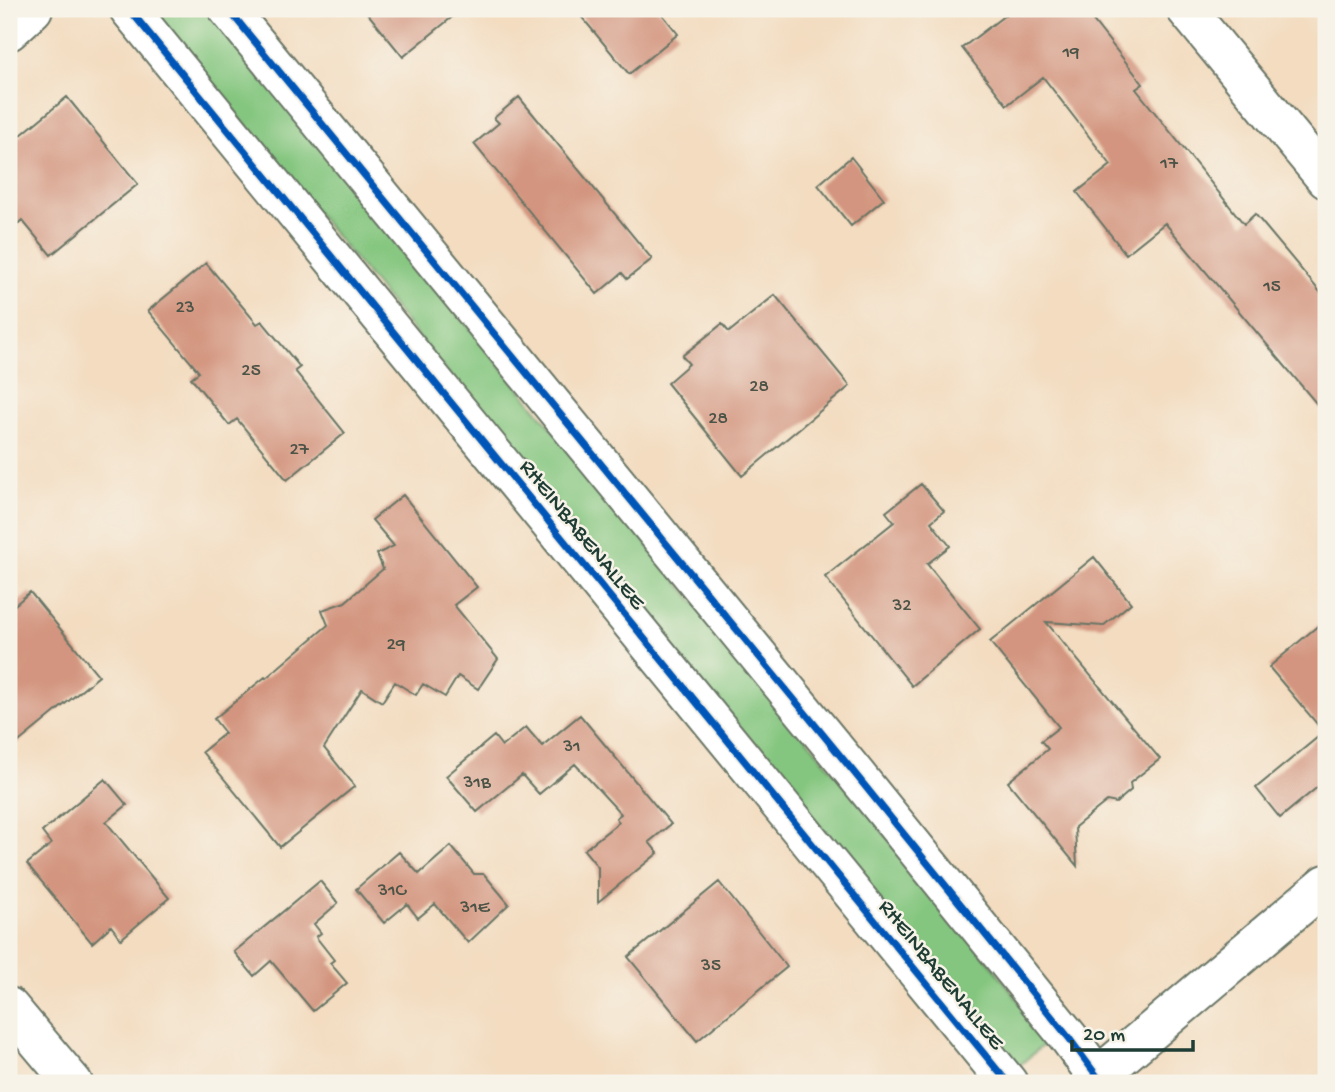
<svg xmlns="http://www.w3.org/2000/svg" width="1335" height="1092" viewBox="0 0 1335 1092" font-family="'Gochi Hand',sans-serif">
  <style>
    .green { fill: #84c67f; stroke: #52825a; stroke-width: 2 }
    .building { fill: #d3957f }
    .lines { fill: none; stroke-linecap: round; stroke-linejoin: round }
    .minor-casing { stroke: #697565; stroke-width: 42 }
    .tertiary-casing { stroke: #697565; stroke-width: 42 }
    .minor { stroke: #fff; stroke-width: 38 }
    .tertiary { stroke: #fff; stroke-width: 38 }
    .cycleway-casing { stroke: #f7f3e8; stroke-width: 11 }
    .cycleway { stroke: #0057b8; stroke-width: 7 }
    .labels { text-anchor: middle; stroke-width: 5; stroke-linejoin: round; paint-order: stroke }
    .number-label { font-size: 19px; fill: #4c5347 }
    .street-label { font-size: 23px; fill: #1f3d34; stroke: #f7f3e8 }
  </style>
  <rect width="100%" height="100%" fill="#f7f3e8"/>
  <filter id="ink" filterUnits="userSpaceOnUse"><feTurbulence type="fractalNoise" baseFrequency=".0143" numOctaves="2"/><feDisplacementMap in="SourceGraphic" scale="14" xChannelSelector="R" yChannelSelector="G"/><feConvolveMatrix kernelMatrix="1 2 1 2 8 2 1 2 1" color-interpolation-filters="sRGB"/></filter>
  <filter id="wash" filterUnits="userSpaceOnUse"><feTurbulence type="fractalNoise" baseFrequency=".00686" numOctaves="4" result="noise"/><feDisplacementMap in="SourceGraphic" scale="28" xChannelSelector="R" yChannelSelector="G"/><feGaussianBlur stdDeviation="1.57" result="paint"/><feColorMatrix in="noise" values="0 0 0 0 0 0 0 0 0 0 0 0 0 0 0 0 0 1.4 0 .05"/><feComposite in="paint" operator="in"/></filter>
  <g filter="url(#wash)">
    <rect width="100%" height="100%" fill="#f3dcc0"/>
    <path class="green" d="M 150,9 L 208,9 L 992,965 L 1048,1041 L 1016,1068 Z"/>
    <g id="blocks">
      <path class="building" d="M 364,9 L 462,9 L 403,57 Z
        M 575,9 L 658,9 L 678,34 L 629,74 Z
        M 1013,9 L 1084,9 L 1143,84 L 1136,89 L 1244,224 L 1255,214 L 1326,299 L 1326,415 L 1165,223 L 1126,254 L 1077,192 L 1111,165 L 1043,77 L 1007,105 L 962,48 Z
        M 67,97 L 138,184 L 51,255 L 22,220 L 9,232 L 9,145 Z
        M 519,97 L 652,259 L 627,279 L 622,273 L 597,294 L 474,144 L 499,123 L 494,118 Z
        M 851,157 L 884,199 L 851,226 L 818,185 Z
        M 206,263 L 257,324 L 262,321 L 300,367 L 295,371 L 345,433 L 287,480 L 237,419 L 229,425 L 204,394 L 191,378 L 199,372 L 148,311 Z
        M 775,295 L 850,386 L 742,476 L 667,383 L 689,364 L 682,356 L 722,324 L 729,332 Z
        M 921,484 L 944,511 L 931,522 L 950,546 L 927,564 L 980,629 L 912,686 L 825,577 L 894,522 L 886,512 Z
        M 403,495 L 477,587 L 454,605 L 498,659 L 478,689 L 458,676 L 445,697 L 423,684 L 416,695 L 395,682 L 382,702 L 362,689 L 324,748 L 355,786 L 280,847 L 202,752 L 225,733 L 214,719 L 265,677 L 266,678 L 328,625 L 322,610 L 345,602 L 383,569 L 377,554 L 394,546 L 372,520 Z
        M 1094,557 L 1131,603 L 1103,626 L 1046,622 L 1160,759 L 1130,783 L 1131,790 L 1116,803 L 1107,801 L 1075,827 L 1077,866 L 1008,782 L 1048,749 L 1041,741 L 1059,727 L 990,642 Z
        M 30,592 L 99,676 L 9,750 L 9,610 Z
        M 1326,619 L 1326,780 L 1280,818 L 1256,788 L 1324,732 L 1269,667 Z
        M 580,715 L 671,824 L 649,842 L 658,853 L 598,902 L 598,867 L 584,850 L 619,822 L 616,818 L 621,814 L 575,764 L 539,794 L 522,775 L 477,812 L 446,776 L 494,736 L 502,746 L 526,727 L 542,746 Z
        M 105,779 L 127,805 L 106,822 L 169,898 L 121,939 L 111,926 L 92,943 L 27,864 L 51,844 L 42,832 Z
        M 451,846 L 474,874 L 484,874 L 509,904 L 468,943 L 435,904 L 418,918 L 407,904 L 384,923 L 356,889 L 399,852 L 419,874 Z
        M 320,881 L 338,903 L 314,924 L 321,933 L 316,937 L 334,960 L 330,963 L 347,983 L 313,1011 L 271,961 L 254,976 L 234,952 Z
        M 719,882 L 787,967 L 697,1041 L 628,957 Z"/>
    </g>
  </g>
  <g filter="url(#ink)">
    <use href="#blocks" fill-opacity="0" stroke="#697565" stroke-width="2"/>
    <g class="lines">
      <defs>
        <path id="minor" d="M 1186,9 L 1326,179
          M 9,31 L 33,9
          M 9,1007 L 73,1083
          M 1090,1083 L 1326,884"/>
        <path id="tertiary" d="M 129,9 L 1008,1083
          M 228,9 L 852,770 L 1069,1038 L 1102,1083"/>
      </defs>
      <use href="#minor" class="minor-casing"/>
      <use href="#tertiary" class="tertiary-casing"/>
      <use href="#minor" class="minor"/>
      <use href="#tertiary" class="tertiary"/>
      <defs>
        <path id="cycleway" d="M 129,9 L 1008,1083
          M 228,9 L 852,770 L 1069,1038 L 1102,1083"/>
      </defs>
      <use href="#cycleway" class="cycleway-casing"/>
      <use href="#cycleway" class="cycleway"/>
    </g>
  </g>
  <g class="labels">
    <g class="number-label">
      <text x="1071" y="57">19</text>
      <text x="1169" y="168">17</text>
      <text x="1272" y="291">15</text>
      <text x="185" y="312">23</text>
      <text x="251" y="375">25</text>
      <text x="759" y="391">28</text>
      <text x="718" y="423">28</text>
      <text x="299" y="454">27</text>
      <text x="902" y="610">32</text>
      <text x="396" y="649">29</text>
      <text x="572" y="751">31</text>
      <text x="477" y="787">31B</text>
      <text x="392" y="895">31C</text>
      <text x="475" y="912">31E</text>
      <text x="711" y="970">35</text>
    </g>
    <g class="street-label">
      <text transform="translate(584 533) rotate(51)" y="8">RHEINBABENALLEE</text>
      <text transform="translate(943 973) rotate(51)" y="8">RHEINBABENALLEE</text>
    </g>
  </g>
  <rect width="1335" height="1092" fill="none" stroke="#f7f3e8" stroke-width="35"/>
  <path d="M1072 1040v10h121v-10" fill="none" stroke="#1f3d34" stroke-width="3.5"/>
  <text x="1083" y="1040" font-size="21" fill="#1f3d34" stroke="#f7f3e8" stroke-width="5" paint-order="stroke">20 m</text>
</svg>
